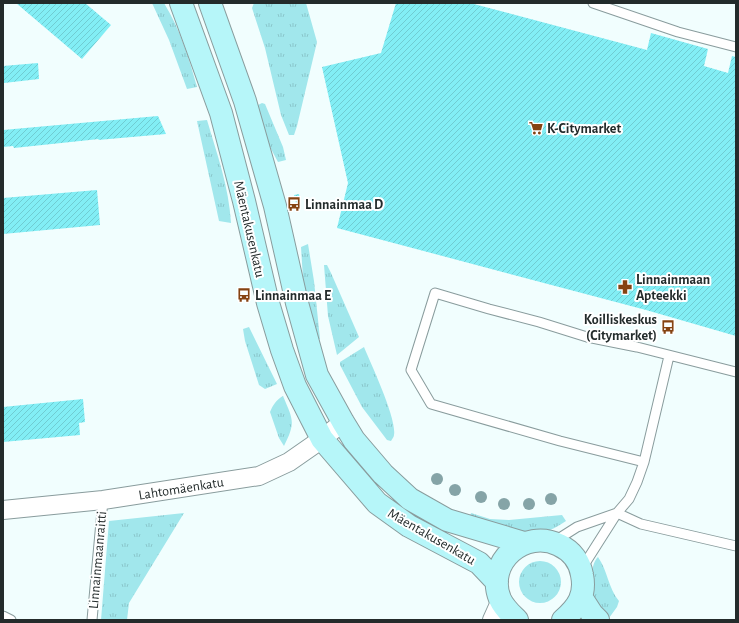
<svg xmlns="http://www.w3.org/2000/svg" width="739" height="623" viewBox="0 0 739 623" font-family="'Alegreya Sans',sans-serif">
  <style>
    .grass { fill: url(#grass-tufts) }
    .building { fill: url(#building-hatch) }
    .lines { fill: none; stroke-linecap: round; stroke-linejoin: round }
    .service-casing { stroke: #899c9d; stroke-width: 11 }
    .minor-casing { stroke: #899c9d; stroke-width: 20 }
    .secondary-casing { stroke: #899c9d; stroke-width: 24 }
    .service { stroke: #fff; stroke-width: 9 }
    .minor { stroke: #fff; stroke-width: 18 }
    .secondary { stroke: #b6f6f9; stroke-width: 22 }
    .tree { fill: #85a4a7 }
    .labels { text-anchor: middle; stroke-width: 4; stroke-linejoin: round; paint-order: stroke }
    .poi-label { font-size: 14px; font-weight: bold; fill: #232b2b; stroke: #fff; text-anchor: start }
    .street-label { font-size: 14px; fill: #232b2b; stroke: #fff }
  </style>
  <defs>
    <pattern id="grass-tufts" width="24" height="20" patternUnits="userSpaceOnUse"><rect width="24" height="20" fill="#a1e7ec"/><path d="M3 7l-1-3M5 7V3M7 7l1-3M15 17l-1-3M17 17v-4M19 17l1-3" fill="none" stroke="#8ac6cb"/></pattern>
    <pattern id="building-hatch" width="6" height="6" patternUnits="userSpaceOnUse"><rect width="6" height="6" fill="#82eef5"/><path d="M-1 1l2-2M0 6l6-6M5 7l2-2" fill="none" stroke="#70ccd2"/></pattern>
  </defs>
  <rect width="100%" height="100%" fill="#f1fefe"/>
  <path class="grass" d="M 152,3 L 164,3 C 180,29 189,58 197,87 L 187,89 L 169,40 Z
    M 254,3 L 306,3 L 317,42 L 297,126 L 294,135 L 289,135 L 281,115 L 265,48 L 252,8 Z
    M 262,103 L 265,104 L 283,147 L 286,160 L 278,162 C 269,145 257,125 258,105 Z
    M 207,120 C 217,154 229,187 231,223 L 219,221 L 197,121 Z
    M 308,244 L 314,281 L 320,339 L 315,340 C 304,311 303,278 301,247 Z
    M 324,265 L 327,265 L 331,273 L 359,337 L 337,355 L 328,316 Z
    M 249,327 L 277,384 L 265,389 L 259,385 L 245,341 L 243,329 Z
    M 364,347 C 371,364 397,419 394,435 C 394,437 392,439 391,441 L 387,440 L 362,407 L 340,365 L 340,362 Z
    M 283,396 C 293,420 296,422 284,446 L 279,438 L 270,412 C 273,405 276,400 283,396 Z
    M 184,513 L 129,603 L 127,620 L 101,620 L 109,521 Z
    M 471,513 L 490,519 L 509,520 L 562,515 L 566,521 C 561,524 555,528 550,530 C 523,539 495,525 470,517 Z
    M 598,557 C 608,571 608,588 619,601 L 617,607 L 609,618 C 596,605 589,591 592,572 C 593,566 594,561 598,557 Z
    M519 582a21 21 0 1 1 42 0a21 21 0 1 1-42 0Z"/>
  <path class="building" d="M 16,3 L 85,3 L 111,25 L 82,59 Z
    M 396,3 L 470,3 L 647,50 L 651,33 L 708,49 L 704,66 L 728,73 L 732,56 L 736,57 L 736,336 L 646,310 L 337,228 L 348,183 L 322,67 L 381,53 Z
    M 38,63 L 39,79 L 4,83 L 3,66 Z
    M 158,116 L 166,134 L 98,140 L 99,139 L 14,148 L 13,146 L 3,147 L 3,130 Z
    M 97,190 L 100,225 L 3,234 L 3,198 Z
    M 299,194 L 301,206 L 297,207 L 294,195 Z
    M 83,399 L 85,422 L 79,423 L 80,435 L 3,442 L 3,407 Z"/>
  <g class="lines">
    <defs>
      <path id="service" d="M 593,3 L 678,32 L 736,47
        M 644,462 L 560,441 L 431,404 L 411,370 L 435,293 L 489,309 L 539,322 L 587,337 L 637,347 L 736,372
        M 555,541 L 577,527 L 617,513 L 641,524 L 736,546
        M 582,568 L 617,513 L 629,499 L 637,482 L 644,462 L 669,356
        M 3,616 L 11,620
        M 92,620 L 103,500"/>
      <path id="minor" d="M 3,510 L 103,500 L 259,476 L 289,462 L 322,439 L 343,422
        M 492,620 L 501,600"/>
      <path id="secondary" d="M 181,3 L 221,113 L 244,201 L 268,303 L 282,350 L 295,386 L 322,439 L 377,503 L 409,526 L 479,563 L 497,582
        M 210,3 L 245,101 L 275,206 L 297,303 L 317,375 L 343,422 L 354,440 L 383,474 L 410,499 L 447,520 L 524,543
        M 581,597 L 592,614 L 598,620
        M 517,620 C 511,614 504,608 500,599 C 485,562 525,528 559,545 C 572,551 580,562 582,575 C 586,595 578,607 563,620"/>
    </defs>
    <use href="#service" class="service-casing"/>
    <use href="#minor" class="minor-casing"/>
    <use href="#secondary" class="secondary-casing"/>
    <use href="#service" class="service"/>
    <use href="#minor" class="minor"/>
    <use href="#secondary" class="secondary"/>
  </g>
  <g class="tree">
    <circle cx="437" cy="479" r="6"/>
    <circle cx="455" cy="490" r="6"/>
    <circle cx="481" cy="497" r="6"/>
    <circle cx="551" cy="499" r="6"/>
    <circle cx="504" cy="504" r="6"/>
    <circle cx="529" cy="504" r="6"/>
  </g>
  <defs>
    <symbol id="supermarket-bare" viewBox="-9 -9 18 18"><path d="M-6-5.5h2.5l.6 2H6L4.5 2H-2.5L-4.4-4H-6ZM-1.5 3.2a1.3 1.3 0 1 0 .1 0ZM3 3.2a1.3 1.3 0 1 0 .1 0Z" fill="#854312" stroke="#fff" stroke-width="2.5" paint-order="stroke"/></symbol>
    <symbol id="bus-bare" viewBox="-9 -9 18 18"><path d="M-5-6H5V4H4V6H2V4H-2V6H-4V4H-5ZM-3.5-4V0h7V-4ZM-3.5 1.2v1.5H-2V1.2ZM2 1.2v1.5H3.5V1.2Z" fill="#854312" stroke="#fff" stroke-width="2.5" paint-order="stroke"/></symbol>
    <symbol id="pharmacy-bare" viewBox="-9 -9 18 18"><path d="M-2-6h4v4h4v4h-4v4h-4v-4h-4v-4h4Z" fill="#854312" stroke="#fff" stroke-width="2.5" paint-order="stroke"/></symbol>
  </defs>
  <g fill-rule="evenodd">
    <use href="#supermarket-bare" x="526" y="118" width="20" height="20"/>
    <use href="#bus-bare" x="284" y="194" width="20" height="20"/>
    <use href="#pharmacy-bare" x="615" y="277" width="20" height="20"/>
    <use href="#bus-bare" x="234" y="285" width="20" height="20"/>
    <use href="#bus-bare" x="658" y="317" width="20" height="20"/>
  </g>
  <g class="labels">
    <g class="poi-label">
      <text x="547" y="133">K-Citymarket</text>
      <text x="305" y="209">Linnainmaa D</text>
      <text x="636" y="284">Linnainmaan<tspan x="636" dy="16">Apteekki</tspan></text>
      <text x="255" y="300">Linnainmaa E</text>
      <text x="657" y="324" text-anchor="end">Koilliskeskus<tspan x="657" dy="16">(Citymarket)</tspan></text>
    </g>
    <g class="street-label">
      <text transform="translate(250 229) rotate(77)" y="5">Mäentakusenkatu</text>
      <text transform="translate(181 488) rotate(-9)" y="5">Lahtomäenkatu</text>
      <text transform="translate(432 536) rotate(30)" y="5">Mäentakusenkatu</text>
      <text transform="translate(97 560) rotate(-85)" y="5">Linnainmaanraitti</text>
    </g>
  </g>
  <rect width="739" height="623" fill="none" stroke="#232b2b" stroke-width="8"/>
</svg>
